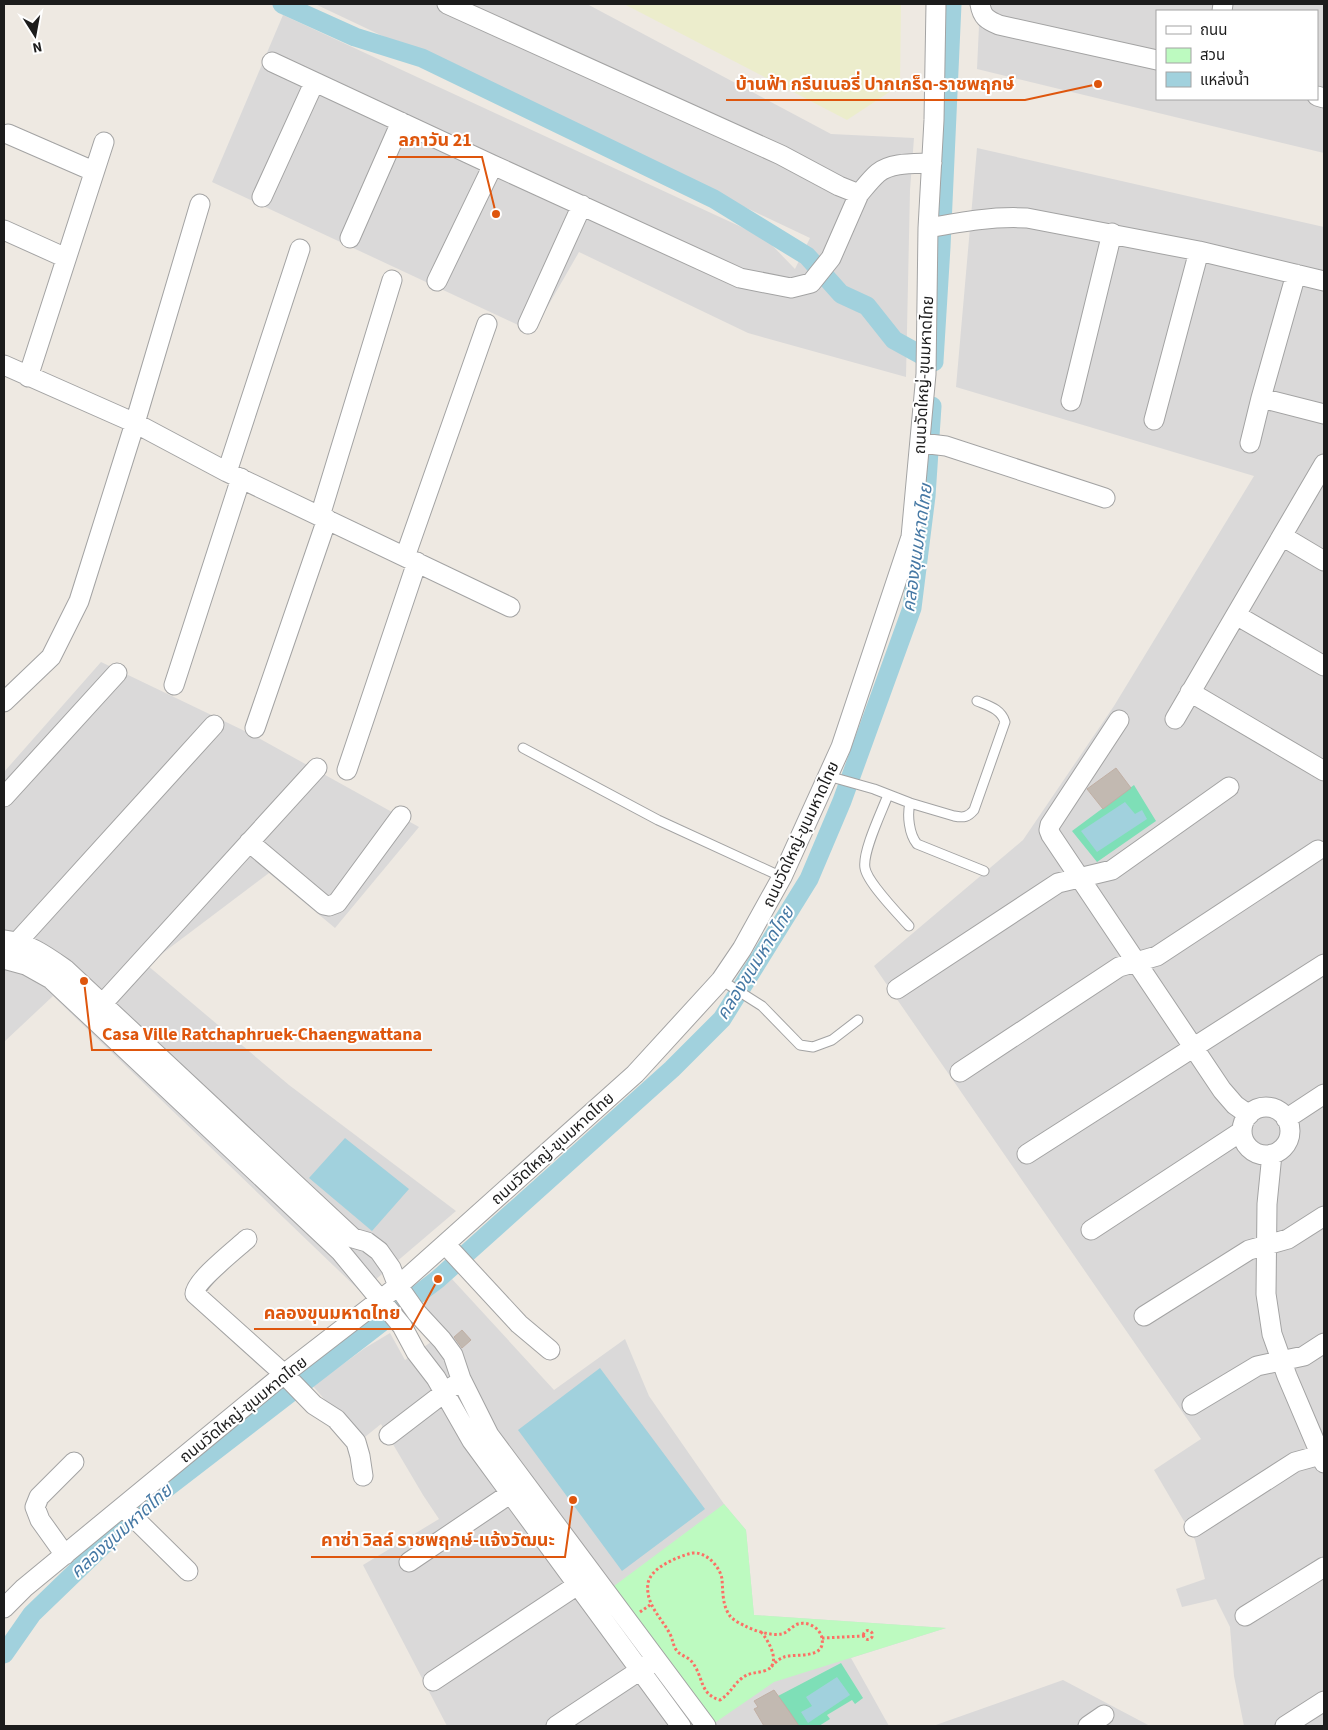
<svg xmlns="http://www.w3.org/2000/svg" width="1328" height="1730" viewBox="0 0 1328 1730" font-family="'Source Sans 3','Noto Sans Thai',sans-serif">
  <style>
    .residential { fill: #dad9d9; fill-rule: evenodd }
    .farmland { fill: #ecedcc }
    .park { fill: #bdfac0 }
    .pitch { fill: #7edfb7 }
    .water { fill: #a1d1dd }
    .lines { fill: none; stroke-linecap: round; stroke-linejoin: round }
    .canal { stroke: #a1d1dd; stroke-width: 19 }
    .building { fill: #c2b9b1; stroke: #c0afa4 }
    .service-casing { stroke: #a3a3a3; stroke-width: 11 }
    .minor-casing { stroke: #a3a3a3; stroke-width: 21 }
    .path { stroke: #fc7065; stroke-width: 3; stroke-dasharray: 2.5 2.5; stroke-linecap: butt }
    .service { stroke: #fff; stroke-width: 9 }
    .minor { stroke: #fff; stroke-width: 19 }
    .labels { text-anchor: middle; stroke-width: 4; stroke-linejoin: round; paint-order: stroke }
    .street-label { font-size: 16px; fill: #1c1c1c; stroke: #fff }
    .water-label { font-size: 18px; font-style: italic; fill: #4578a4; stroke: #fff }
    .leader { fill: none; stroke: #de560d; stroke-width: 2 }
    .callout-dot { fill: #de560d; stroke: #fff; stroke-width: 2 }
    .callout-label { font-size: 18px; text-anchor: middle; font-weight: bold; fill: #de560d; stroke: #fff; stroke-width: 4; stroke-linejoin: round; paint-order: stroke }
  </style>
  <rect width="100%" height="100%" fill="#eee9e2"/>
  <path class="residential" d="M 315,4 L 587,4 L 831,134 L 914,138 L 910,190 L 906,377 L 748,333 L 579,252 L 533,332 L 212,182 L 283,15 L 765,238 L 795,269 L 810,238 Z
    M 980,4 L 1324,4 L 1324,153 L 977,69 ZM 1157,11 L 1317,11 L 1317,99 L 1157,99 Z
    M 977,148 L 1324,227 L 1324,1726 L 1244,1726 L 1234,1676 L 1230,1627 L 1216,1599 L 1182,1607 L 1176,1589 L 1205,1579 L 1195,1540 L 1154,1470 L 1201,1439 L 874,966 L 1023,840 L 1114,706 L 1254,476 L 956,387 Z
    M 101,662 L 253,735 L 419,827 L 335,928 L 269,873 L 147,965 L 289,1085 L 456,1211 L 361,1292 L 53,996 L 4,1042 L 4,772 Z
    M 452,1279 L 554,1390 L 625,1339 L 649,1396 L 724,1504 L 746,1530 L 754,1615 L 946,1628 L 851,1658 L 889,1726 L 447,1726 L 363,1565 L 439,1519 L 423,1495 L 381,1424 L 360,1441 L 313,1386 L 365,1348 L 390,1333 L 405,1360 L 447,1331 L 422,1304 Z
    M 1063,1680 L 1150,1726 L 933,1726 Z"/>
  <path class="farmland" d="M 624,4 L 901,4 L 900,85 L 847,120 Z"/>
  <path class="park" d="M 724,1504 L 746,1530 L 754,1615 L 946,1628 L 774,1682 L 710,1726 L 606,1592 Z"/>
  <path class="pitch" d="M 1134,785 L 1156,821 L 1097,862 L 1072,831 Z
    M 841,1663 L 863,1698 L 855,1704 L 852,1700 L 827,1715 L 830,1719 L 819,1726 L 799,1726 L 778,1696 Z"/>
  <path class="water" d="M 1125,802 L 1135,814 L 1142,810 L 1147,819 L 1097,852 L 1081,831 Z
    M 345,1138 L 409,1189 L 372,1231 L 309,1178 Z
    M 600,1368 L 705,1509 L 622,1571 L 518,1430 Z
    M 837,1677 L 850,1695 L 808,1723 L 801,1712 L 812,1706 L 806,1697 Z"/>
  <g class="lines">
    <path class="canal" d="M 282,4 L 355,37 L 422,58 L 714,199 L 807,256 L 841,294 L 867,306 L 894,340 L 934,362
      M 934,361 L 941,247 L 952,4
      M 4,1654 L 32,1614 L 146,1504 L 438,1279 L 672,1069 L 722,1019 L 809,879 L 842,801 L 912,608 L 926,496 L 932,406"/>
  </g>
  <path class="building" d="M 1116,768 L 1131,788 L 1103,809 L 1087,789 Z
    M 462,1330 L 471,1340 L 462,1348 L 454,1337 Z
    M 774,1690 L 789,1711 L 799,1726 L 764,1726 L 754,1709 L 758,1707 L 754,1701 Z"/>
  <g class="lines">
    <defs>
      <path id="service" d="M 523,748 L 658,820 L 782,877
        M 828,776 L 874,789 L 910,803 L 954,816 C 964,818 968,817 974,810 L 1005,722 C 1001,709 989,706 977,701
        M 888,795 C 882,811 862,852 865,868 C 867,882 899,915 909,926
        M 910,803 C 907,815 909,834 917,844 L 984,871
        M 721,980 L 762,1006 L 800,1045 L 813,1047 L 832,1040 L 858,1020"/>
      <path id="minor" d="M 447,4 L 781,155 L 839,186 L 859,194 C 865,187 871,179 878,173 C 892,162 915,164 932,163
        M 980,4 C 982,17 987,20 999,25 L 1157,60
        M 1222,11 L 1223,4
        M 272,62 L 493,165 L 740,278 L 791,288 L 811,283 L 831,258 L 859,194
        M 1317,96 L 1324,98
        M 8,134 L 93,171
        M 262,197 L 314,83
        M 928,228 C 961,222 993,216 1027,218 L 1199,251 L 1324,281
        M 4,230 L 66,258
        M 350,238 L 401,122
        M 437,281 L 493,165
        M 528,324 L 582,205
        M 4,365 L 135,423 L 227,472 L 510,607
        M 28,377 L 104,142
        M 1261,398 L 1324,414
        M 1071,401 L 1112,233
        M 1154,420 L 1199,251
        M 921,443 L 946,446 L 1105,498
        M 1250,443 L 1261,398 L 1296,274
        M 227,472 L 300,249
        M 320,516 L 392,280
        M 1282,536 L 1324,561
        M 405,557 L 487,324
        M 1236,615 L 1324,666
        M 174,685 L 241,478
        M 1190,692 L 1324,771
        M 4,702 L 51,657 L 79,601 L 135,423 L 200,204
        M 1175,719 L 1324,464
        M 1119,720 L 1050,825 L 1049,830 L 1051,835 L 1222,1090 L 1235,1105 L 1249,1115
        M 255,728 L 327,519
        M 347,770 L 417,562
        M 4,797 L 117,673
        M 249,842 L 324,905 L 329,906 L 337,903 L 401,816
        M 4,940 C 28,943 45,955 65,969 L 353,1238 L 367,1242 L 379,1251 L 391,1268 L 398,1286 L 417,1313 L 442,1340 L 453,1355 L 461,1379 L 489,1435 L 706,1726
        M 10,950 L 214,725
        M 4,959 L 26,965 L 51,979 L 340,1251 L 402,1326 L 416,1352 L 436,1378 L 472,1441 L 681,1726
        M 897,989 L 1058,883 L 1112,870 L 1229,787
        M 94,1013 L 317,768
        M 960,1072 L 1119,967 L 1157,956 L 1318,850
        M1242 1131a24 24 0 1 1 48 0a24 24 0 1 1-48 0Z
        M 1286,1119 L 1324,1094
        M 1027,1154 L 1324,964
        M 1272,1154 L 1267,1204 L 1266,1294 L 1272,1334 L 1287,1376 L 1324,1463
        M 1091,1230 L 1242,1131
        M 247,1239 C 236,1249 194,1282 195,1294 L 284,1374 L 314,1405 L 336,1419 L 356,1442 L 360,1456 L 363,1476
        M 445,1244 L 519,1324 L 550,1350
        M 1144,1316 L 1249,1250 L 1288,1239 L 1324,1216
        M 1192,1405 L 1257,1366 L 1304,1356 L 1324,1343
        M 389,1435 L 453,1386
        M 123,1507 L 188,1571
        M 1194,1527 L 1295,1462 L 1324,1454
        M 65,1555 L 40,1520 L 35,1507 L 39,1497 L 74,1462
        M 409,1562 L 520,1487
        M 4,1608 L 24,1588 L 284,1374 L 398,1286 L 445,1244 L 635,1074 L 721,980 L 742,949 L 782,877 L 841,747 L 911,537 L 926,374 L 928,228 L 934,120 L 936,4
        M 1245,1616 L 1324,1567
        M 433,1681 L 588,1578
        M 556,1726 L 651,1663
        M 1088,1726 L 1104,1715
        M 1285,1726 L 1324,1701"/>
    </defs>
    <use href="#service" class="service-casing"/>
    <use href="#minor" class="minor-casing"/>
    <path class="path" d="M 640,1612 L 650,1605
      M863.5 1635a4.5 4.5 0 1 1 9 0a4.5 4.5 0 1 1-9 0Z
      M 761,1632 C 769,1641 783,1666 764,1671 C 756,1673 748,1673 742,1678 C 733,1685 730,1694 720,1700 C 699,1694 704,1677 692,1662 C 689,1657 681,1656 677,1651 C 673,1646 673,1640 670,1634 C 661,1617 645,1604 648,1583 C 650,1574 658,1568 665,1564 C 674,1559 683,1555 693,1553 C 707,1552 720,1567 722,1579 C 723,1591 722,1605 730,1616 C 733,1620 741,1624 745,1626 C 755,1631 771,1636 782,1634 C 788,1632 792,1626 798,1624 C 808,1621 820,1628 822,1638 C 826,1660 795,1653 784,1657 C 778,1659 773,1665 769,1669
      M 822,1638 L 863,1636"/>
    <use href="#service" class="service"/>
    <use href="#minor" class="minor"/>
  </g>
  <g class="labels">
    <g class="street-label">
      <text transform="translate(923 375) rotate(-87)" y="6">ถนนวัดใหญ่-ขุนมหาดไทย</text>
      <text transform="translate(800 834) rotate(-65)" y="6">ถนนวัดใหญ่-ขุนมหาดไทย</text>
      <text transform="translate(552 1148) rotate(-42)" y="6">ถนนวัดใหญ่-ขุนมหาดไทย</text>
      <text transform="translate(243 1409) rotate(-39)" y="6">ถนนวัดใหญ่-ขุนมหาดไทย</text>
    </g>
    <g class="water-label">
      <text transform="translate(917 548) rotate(-82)" y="6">คลองขุนมหาดไทย</text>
      <text transform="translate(755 963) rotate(-58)" y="6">คลองขุนมหาดไทย</text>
      <text transform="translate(121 1531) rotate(-42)" y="6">คลองขุนมหาดไทย</text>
    </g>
  </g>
  <path class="leader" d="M1098 84L1025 100H726M496 214L482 157H388M84 981L92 1050H432M438 1279L411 1329H254M573 1500L565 1557H311"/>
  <g class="callout-dot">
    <circle cx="1098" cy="84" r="5"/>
    <circle cx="496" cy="214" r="5"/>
    <circle cx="84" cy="981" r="5"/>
    <circle cx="438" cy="1279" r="5"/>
    <circle cx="573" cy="1500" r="5"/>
  </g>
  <g class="callout-label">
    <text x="875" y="90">บ้านฟ้า กรีนเนอรี่ ปากเกร็ด-ราชพฤกษ์</text>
    <text x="435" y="146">ลภาวัน 21</text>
    <text x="262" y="1040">Casa Ville Ratchaphruek-Chaengwattana</text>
    <text x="332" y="1319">คลองขุนมหาดไทย</text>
    <text x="438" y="1546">คาซ่า วิลล์ ราชพฤกษ์-แจ้งวัฒนะ</text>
  </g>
  <rect width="1328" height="1730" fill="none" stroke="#1c1c1c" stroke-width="10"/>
  <rect x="1156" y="10" width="162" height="90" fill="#ffffff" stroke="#a4a4a4"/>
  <rect x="1166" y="26" width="25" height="8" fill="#ffffff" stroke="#a4a4a4"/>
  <text x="1200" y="35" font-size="15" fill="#1c1c1c">ถนน</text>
  <rect x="1166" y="48" width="25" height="15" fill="#bdfac0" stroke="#a4a4a4"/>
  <text x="1200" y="60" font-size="15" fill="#1c1c1c">สวน</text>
  <rect x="1166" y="72" width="25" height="15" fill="#a1d1dd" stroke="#a4a4a4"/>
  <text x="1200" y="85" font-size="15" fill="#1c1c1c">แหล่งน้ำ</text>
  <g transform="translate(35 35) rotate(169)" stroke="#ffffff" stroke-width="4" paint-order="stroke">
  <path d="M0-4L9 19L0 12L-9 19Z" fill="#1c1c1c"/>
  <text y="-8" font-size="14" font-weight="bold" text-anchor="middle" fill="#1c1c1c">N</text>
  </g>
</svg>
